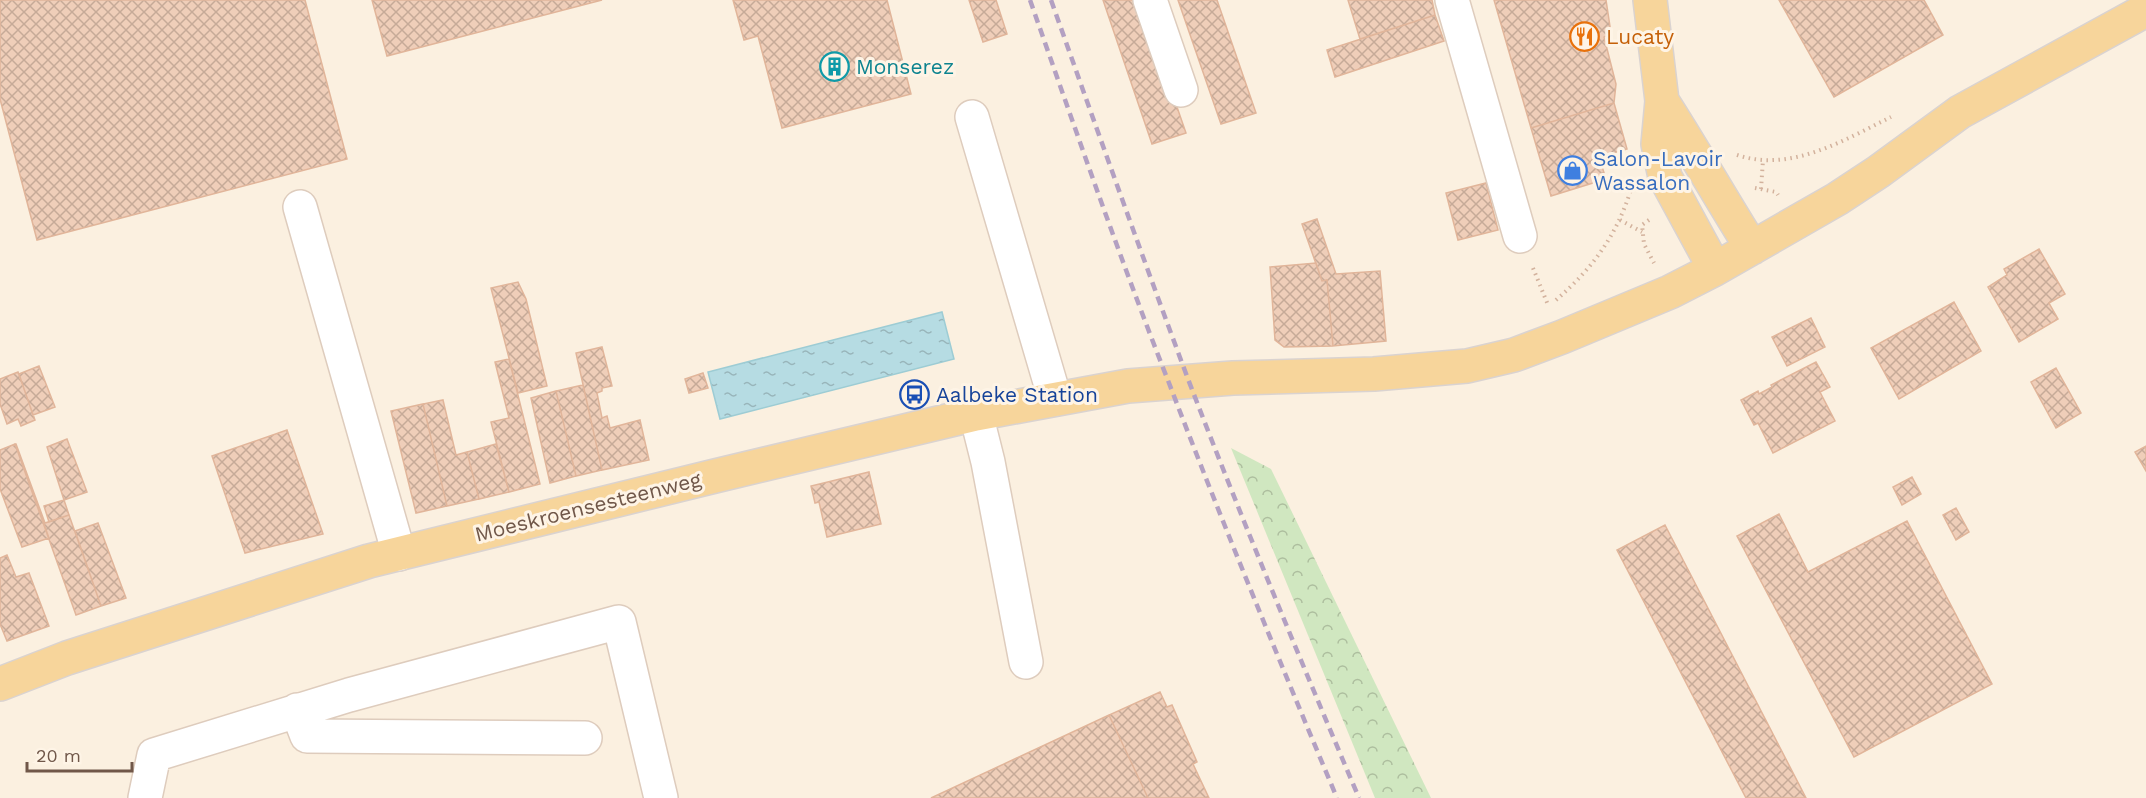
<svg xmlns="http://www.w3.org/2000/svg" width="2146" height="798" viewBox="0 0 2146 798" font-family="'Work Sans',sans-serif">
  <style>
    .forest { fill: url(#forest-crowns) }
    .water { fill: url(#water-ripples); stroke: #9dccd4; stroke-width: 1.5 }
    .building { fill: url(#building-cross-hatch); stroke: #e1b59a; stroke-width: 1.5 }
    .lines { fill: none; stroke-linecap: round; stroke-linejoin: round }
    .minor-casing { stroke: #deccbd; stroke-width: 36 }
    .major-casing { stroke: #dad3d0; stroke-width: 36 }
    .path { stroke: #d3b29d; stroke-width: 4; stroke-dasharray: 1.5 4.5; stroke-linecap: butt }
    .minor { stroke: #fff; stroke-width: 33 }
    .major { stroke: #f7d59b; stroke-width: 33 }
    .rail { stroke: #b3a0c2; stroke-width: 4.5; stroke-dasharray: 9 6; stroke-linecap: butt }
    .labels { text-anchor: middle; stroke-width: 6; stroke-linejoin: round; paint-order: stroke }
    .food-label { font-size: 21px; fill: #c56008; stroke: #fef4e6; text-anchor: start }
    .culture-label { font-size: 21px; fill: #0d838f; stroke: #fef4e6; text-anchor: start }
    .shop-label { font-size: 21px; fill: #366cbe; stroke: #fef4e6; text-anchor: start }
    .transit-label { font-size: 21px; fill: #164399; stroke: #fef4e6; text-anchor: start }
    .street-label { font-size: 21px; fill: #705749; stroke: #fef4e6 }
  </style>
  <defs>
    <pattern id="forest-crowns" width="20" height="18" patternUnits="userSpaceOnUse" patternTransform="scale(1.5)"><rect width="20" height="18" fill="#d0e7c0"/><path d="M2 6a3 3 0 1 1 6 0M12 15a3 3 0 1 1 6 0" fill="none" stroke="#adbe9e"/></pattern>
    <pattern id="water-ripples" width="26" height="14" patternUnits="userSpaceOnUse" patternTransform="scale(1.5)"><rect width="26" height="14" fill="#b6dce3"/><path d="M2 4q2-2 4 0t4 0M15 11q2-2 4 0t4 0" fill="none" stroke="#98b5ba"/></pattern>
    <pattern id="building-cross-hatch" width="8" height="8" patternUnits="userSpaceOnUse" patternTransform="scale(1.5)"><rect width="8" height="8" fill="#efceb9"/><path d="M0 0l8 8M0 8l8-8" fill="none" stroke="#c6aa98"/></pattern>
  </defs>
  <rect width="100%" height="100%" fill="#fbf0e0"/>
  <path class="forest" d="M 1231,448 L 1271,469 L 1431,798 L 1375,798 Z"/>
  <path class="water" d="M 942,312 L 954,359 L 720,419 L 708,372 Z"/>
  <path class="building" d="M 0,0 L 305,0 L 347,159 L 37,240 L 0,99 Z
    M 372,0 L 602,0 L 387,56 Z
    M 733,0 L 887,0 L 911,94 L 782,128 L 758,36 L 744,40 Z
    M 969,0 L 996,0 L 1007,34 L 983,42 Z
    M 1103,0 L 1140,0 L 1186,133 L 1152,144 Z
    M 1178,0 L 1217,0 L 1256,113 L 1221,124 Z
    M 1348,0 L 1432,0 L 1435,15 L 1360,39 Z
    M 1494,0 L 1606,0 L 1611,33 L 1604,37 L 1616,84 L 1614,103 L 1531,128 Z
    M 1779,0 L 1924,0 L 1943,35 L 1834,97 Z
    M 1435,15 L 1444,41 L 1335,77 L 1327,50 Z
    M 1614,103 L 1627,149 L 1599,157 L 1606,179 L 1551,196 L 1531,128 Z
    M 1486,183 L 1498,230 L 1458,240 L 1446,193 Z
    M 1317,219 L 1336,274 L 1380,271 L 1386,341 L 1333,346 L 1327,280 L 1322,281 L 1302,224 Z
    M 2039,249 L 2065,294 L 2049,303 L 2058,319 L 2019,342 L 1988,287 L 2007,275 L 2004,269 Z
    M 1316,263 L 1322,281 L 1327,280 L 1333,346 L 1284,347 L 1275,340 L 1270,267 Z
    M 518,282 L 526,299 L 547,386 L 518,393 L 491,288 Z
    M 1954,302 L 1981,351 L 1899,399 L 1871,348 Z
    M 1811,318 L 1825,347 L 1787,366 L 1772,337 Z
    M 602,347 L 612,386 L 602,388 L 602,391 L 597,393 L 602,418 L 607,416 L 610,428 L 640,420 L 649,460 L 602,470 L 576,353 Z
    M 509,359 L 540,484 L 509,492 L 491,422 L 509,418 L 495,362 Z
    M 1816,362 L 1830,387 L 1820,392 L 1835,421 L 1773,453 L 1758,423 L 1754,425 L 1741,400 L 1758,391 L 1759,394 L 1772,387 L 1771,385 Z
    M 39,366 L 55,407 L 33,415 L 19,374 Z
    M 2056,368 L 2081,413 L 2056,428 L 2031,382 Z
    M 18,372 L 35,420 L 21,426 L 18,419 L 7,424 L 0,404 L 0,379 Z
    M 703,373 L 708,388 L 689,393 L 685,379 Z
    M 583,385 L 602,470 L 576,476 L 556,391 Z
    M 556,391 L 576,476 L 550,483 L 531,398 Z
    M 443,400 L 456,455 L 467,452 L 479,499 L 447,506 L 423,404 Z
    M 423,404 L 447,506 L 416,513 L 391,411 Z
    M 287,430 L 323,534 L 245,553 L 212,456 Z
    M 67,439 L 87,492 L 64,500 L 47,447 Z
    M 15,444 L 49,538 L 22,547 L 0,489 L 0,450 Z
    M 15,444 L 16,444 L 45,523 L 69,515 L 101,606 L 76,615 Z
    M 496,444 L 509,492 L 479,499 L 467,452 Z
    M 2146,446 L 2146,471 L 2135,452 Z
    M 869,472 L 881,524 L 827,537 L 819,502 L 815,503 L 811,486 Z
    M 1912,477 L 1921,494 L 1902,505 L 1893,487 Z
    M 64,500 L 69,515 L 49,522 L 44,506 Z
    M 1956,508 L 1969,532 L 1956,540 L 1943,515 Z
    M 1779,514 L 1808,572 L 1907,521 L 1992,684 L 1854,757 L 1737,536 Z
    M 98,523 L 126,598 L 101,606 L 75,531 Z
    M 1665,525 L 1806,798 L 1746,798 L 1617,550 Z
    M 7,555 L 16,577 L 29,573 L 49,626 L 7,641 L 0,624 L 0,558 Z
    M 1160,692 L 1167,707 L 1172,705 L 1197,762 L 1193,764 L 1209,798 L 1148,798 L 1109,715 Z
    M 1109,715 L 1148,798 L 931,798 Z"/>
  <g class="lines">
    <defs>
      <path id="minor" d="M 1150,0 L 1181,90
        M 1452,0 L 1520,236
        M 972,117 L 1055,399
        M 300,207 L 399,554
        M 976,414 L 988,462 L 1026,662
        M 297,710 L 307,736 L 585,738
        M 145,798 L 154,755 L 349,695 L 619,622 L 661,798"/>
      <path id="major" d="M 1650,0 L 1662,101 L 1658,144 L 1665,177 L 1715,269
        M 1662,101 C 1693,149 1721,199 1752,248
        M 0,684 L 67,658 L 369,561 L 715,476 L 976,414 L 1128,386 L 1233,378 L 1374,374 L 1467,366 L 1514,355 L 1562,337 L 1670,292 L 1715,269 L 1837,199 L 1878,172 L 1960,112 L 2146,10"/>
    </defs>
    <use href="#minor" class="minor-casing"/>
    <use href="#major" class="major-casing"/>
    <path class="path" d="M 1737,155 C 1791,173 1844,140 1891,117
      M 1755,188 L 1776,192 L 1778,195
      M 1761,189 L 1763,160
      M 1620,220 L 1642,232
      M 1649,220 L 1642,225 L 1644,244 L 1654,263
      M 1533,268 L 1548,305
      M 1556,300 C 1593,268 1618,234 1632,186"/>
    <use href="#minor" class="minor"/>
    <use href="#major" class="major"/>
    <path class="rail" d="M 1030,0 C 1075,128 1119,256 1169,383 C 1222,522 1279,660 1337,798
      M 1051,0 C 1096,127 1141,253 1188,379 C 1242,520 1300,659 1359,798"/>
  </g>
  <defs>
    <symbol id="restaurant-ring" viewBox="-11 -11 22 22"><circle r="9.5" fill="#fef4e6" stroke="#e8710a" stroke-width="1.5"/><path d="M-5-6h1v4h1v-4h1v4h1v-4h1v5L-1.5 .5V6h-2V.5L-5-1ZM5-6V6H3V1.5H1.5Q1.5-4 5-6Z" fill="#e8710a"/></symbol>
    <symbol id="building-ring" viewBox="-11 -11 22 22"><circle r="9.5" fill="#fef4e6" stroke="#0f9aa8" stroke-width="1.5"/><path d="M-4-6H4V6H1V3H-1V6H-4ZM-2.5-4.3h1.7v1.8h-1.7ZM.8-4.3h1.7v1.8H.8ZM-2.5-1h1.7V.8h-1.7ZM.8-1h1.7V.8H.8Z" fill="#0f9aa8"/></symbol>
    <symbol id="shop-ring" viewBox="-11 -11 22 22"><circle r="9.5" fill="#fef4e6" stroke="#3f7fe0" stroke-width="1.5"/><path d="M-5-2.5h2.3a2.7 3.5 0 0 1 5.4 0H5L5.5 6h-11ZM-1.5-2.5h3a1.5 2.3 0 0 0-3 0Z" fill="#3f7fe0"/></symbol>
    <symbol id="bus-ring" viewBox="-11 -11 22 22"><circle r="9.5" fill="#fef4e6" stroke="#1a4fb4" stroke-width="1.5"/><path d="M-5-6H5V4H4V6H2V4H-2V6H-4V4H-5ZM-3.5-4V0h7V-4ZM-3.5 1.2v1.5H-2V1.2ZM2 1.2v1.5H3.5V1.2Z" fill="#1a4fb4"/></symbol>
  </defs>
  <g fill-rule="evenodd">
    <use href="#restaurant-ring" x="1568" y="20" width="33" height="33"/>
    <use href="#building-ring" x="818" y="50" width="33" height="33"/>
    <use href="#shop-ring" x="1556" y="154" width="33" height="33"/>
    <use href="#bus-ring" x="898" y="378" width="33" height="33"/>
  </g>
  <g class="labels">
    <g class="food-label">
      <text x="1606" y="44">Lucaty</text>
    </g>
    <g class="culture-label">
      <text x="856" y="74">Monserez</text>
    </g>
    <g class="shop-label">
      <text x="1593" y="166">Salon-Lavoir<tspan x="1593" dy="24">Wassalon</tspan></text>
    </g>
    <g class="transit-label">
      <text x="936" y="402">Aalbeke Station</text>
    </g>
    <g class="street-label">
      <text transform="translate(588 507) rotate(-14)" y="7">Moeskroensesteenweg</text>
    </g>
  </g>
  <path d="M27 762v9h105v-9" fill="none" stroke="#705749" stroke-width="3"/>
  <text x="36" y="762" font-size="18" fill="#705749" stroke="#fef4e6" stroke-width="4.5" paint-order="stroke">20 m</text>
</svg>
